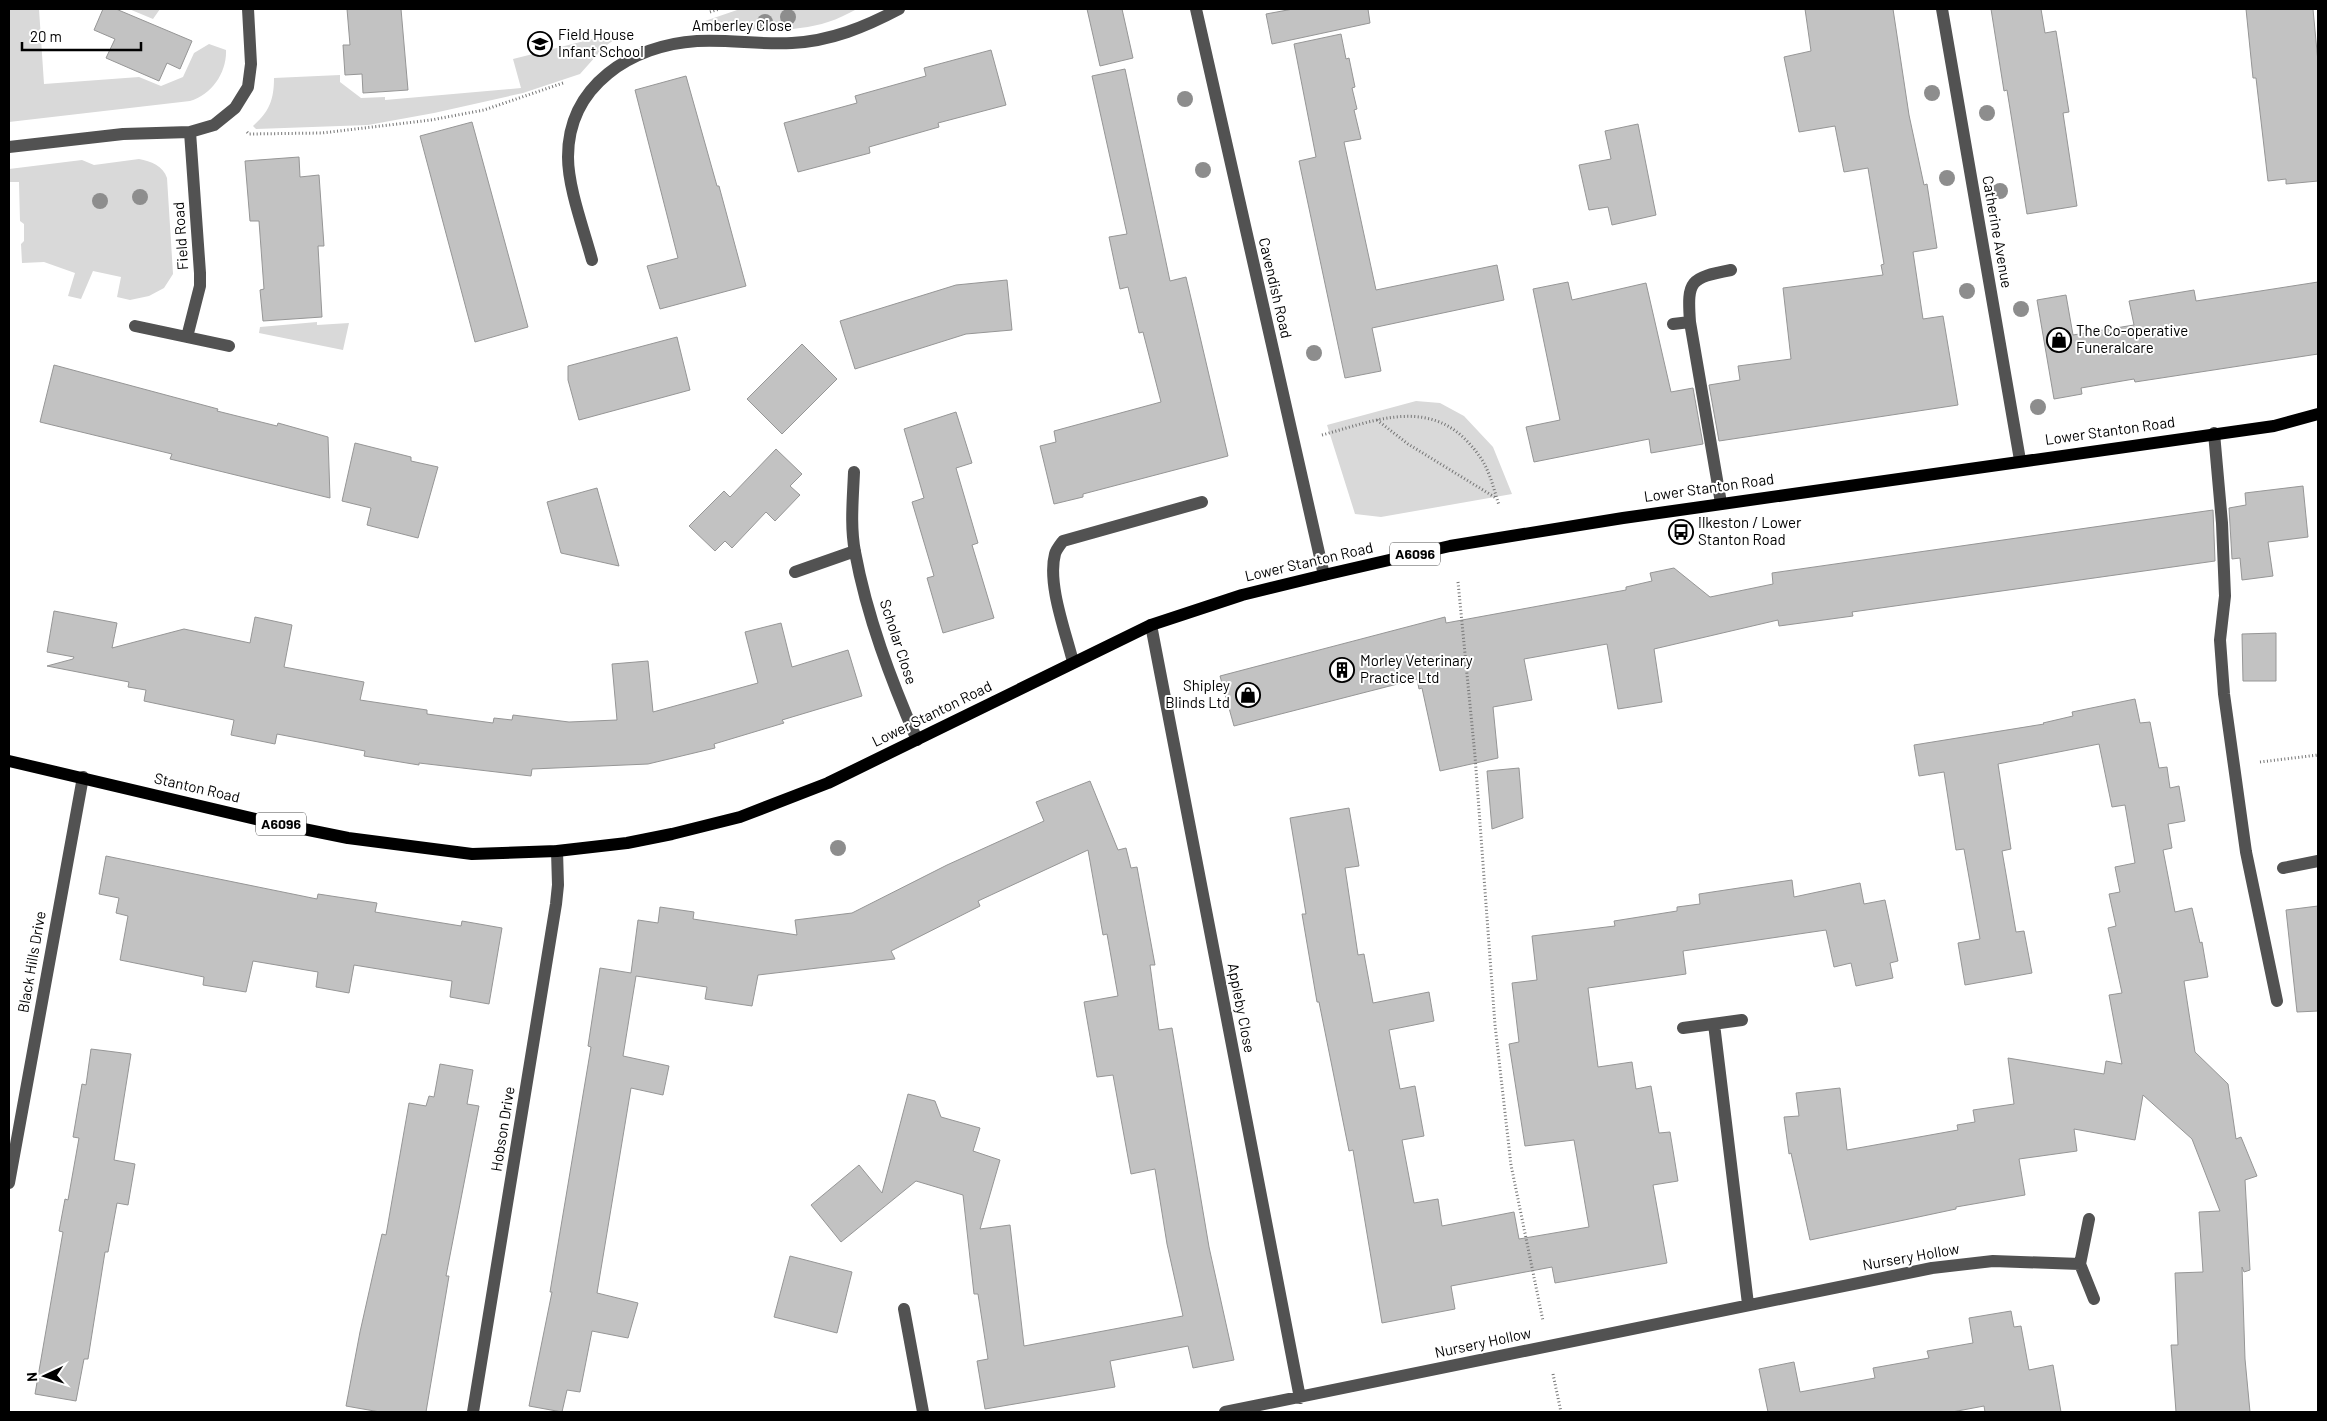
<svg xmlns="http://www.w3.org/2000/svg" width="2327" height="1421" viewBox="0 0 2327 1421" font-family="Barlow,sans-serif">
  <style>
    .green { fill: #d9d9d9 }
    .building { fill: #c2c2c2; stroke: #969696 }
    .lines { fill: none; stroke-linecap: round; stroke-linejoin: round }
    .path { stroke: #747474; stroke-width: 3; stroke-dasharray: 1 2.5; stroke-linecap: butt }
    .minor { stroke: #525252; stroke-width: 12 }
    .major { stroke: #000; stroke-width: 12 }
    .tree { fill: #8d8d8d }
    .labels { text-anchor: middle; stroke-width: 4; stroke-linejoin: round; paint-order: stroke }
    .shield { fill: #fff; stroke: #4c4c4c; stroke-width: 1 }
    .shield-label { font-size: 14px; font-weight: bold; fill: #000 }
    .street-label { font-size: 15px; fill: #000; stroke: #fff }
    .poi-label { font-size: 15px; fill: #000; stroke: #fff; text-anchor: start }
  </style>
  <rect width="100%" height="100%" fill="#fff"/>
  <path class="green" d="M 9,9 L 39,9 L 44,84 L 139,77 L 161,86 L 183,77 L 194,53 L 209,44 L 226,50 C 227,72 212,95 190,101 L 9,122 Z
    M 129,9 L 160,9 L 153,19 Z
    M 740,9 L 857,9 C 847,14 838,19 828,22 C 795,33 738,33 705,21 Z
    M 628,30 L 604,47 L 580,74 L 523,93 L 434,113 L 368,125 L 256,129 L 253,126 C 269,112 274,100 274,78 L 340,75 L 340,82 L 361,98 L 385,97 L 385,100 L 521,88 L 513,59 Z
    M 139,159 C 151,161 163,166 167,178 L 173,274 L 164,288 L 149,296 L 130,300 L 117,297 L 121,277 L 93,271 L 81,299 L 68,296 L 75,273 L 44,262 L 22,263 L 21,244 L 24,241 L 24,224 L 20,221 L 19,182 L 9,182 L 9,169 L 82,160 L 94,165 Z
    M 317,322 L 317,325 L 349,323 L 343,350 L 259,333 L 260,327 Z
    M 1416,401 L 1440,403 L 1464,416 L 1493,447 L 1512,494 L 1381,517 L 1355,514 L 1327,425 Z"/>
  <path class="building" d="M 103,9 L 116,9 L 192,41 L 180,69 L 167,63 L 159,81 L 106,58 L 115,39 L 94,30 Z
    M 347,9 L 401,9 L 408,90 L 363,93 L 362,74 L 345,75 L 343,45 L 350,45 Z
    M 1087,9 L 1122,9 L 1133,58 L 1100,66 Z
    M 1293,9 L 1368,9 L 1370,23 L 1272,44 L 1266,14 Z
    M 1805,9 L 1893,9 L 1909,115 L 1924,185 L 1927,184 L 1937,248 L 1913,252 L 1923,319 L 1943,316 L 1958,405 L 1719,441 L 1709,385 L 1740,380 L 1738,366 L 1791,359 L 1783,288 L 1883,275 L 1881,265 L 1884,264 L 1868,168 L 1844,172 L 1835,126 L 1799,132 L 1784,57 L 1811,51 Z
    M 1991,9 L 2041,9 L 2045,33 L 2056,31 L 2069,112 L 2063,113 L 2077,206 L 2027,214 L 2007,90 L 2004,91 Z
    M 2246,9 L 2313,9 L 2318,62 L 2318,181 L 2286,184 L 2286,179 L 2268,181 L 2256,78 L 2253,78 Z
    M 1341,34 L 1346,59 L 1349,58 L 1355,87 L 1352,88 L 1357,109 L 1354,110 L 1361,139 L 1344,142 L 1376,290 L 1497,265 L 1504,300 L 1372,328 L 1381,371 L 1345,378 L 1299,161 L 1316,157 L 1294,44 Z
    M 991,50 L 1006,105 L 938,123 L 939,127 L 869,147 L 870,153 L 798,172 L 784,123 L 857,103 L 855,96 L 926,76 L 924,68 Z
    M 1125,69 L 1170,281 L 1186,277 L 1228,456 L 1083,494 L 1083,497 L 1054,504 L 1040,446 L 1056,442 L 1054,431 L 1161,402 L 1143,332 L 1139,333 L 1128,287 L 1120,289 L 1109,237 L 1127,234 L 1092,76 Z
    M 686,76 L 717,186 L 719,186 L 746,286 L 660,309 L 647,266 L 678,258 L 635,90 Z
    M 472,122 L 528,327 L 475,342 L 420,136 Z
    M 1638,124 L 1656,215 L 1612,225 L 1608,207 L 1589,210 L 1579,165 L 1611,159 L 1605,131 Z
    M 299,157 L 300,177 L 319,175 L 324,246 L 318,246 L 322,317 L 263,321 L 260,290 L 264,289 L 259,221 L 250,221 L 245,161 Z
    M 1007,280 L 1012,330 L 966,334 L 855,369 L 840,321 L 956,285 Z
    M 1568,282 L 1572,300 L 1646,283 L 1671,392 L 1693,388 L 1703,444 L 1651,453 L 1649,439 L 1534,462 L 1526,427 L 1560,420 L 1533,289 Z
    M 2318,282 L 2318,354 L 2135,382 L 2134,379 L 2081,388 L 2082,394 L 2054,399 L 2037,300 L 2066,295 L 2073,335 L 2134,325 L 2129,301 L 2194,290 L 2196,301 Z
    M 677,337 L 690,390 L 579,420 L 568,380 L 568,366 Z
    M 802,344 L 837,379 L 782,434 L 747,399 Z
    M 54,365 L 218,409 L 217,411 L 277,426 L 278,423 L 328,437 L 330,498 L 170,459 L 172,454 L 40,422 Z
    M 956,412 L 972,463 L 956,468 L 978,543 L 972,545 L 994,618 L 943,633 L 927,578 L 934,576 L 912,502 L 924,498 L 904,429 Z
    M 355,443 L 411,457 L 411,461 L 438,467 L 418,538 L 367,525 L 371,508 L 342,501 Z
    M 776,449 L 802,474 L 790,486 L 800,495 L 775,521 L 766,512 L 732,548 L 725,541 L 715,551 L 689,526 L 724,491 L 730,497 Z
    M 2303,486 L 2308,537 L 2268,542 L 2273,576 L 2242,580 L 2240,558 L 2232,559 L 2229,508 L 2246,505 L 2245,493 Z
    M 597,488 L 611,538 L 619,566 L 561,553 L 547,502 Z
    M 2213,510 L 2215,561 L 1852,612 L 1853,616 L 1779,626 L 1778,620 L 1654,649 L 1662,702 L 1618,709 L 1607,644 L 1524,659 L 1532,700 L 1493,707 L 1498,758 L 1440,771 L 1422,688 L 1419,689 L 1417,679 L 1234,726 L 1220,676 L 1445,617 L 1446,623 L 1626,590 L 1626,587 L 1652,581 L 1650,573 L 1674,568 L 1710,597 L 1773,584 L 1772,573 Z
    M 54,611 L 117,623 L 112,648 L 184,629 L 250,643 L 255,617 L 292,625 L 284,667 L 364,682 L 360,700 L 427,710 L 427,714 L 493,723 L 494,718 L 512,720 L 513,715 L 569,722 L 617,720 L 612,664 L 648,661 L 653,712 L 758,683 L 745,632 L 781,623 L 792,667 L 848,650 L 862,696 L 782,720 L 784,723 L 714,744 L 715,748 L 648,764 L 532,769 L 531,776 L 419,763 L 419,765 L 364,756 L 365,751 L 277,734 L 275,744 L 231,735 L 234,720 L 144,701 L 146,690 L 128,687 L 129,682 L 47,666 L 73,659 L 74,657 L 47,652 Z
    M 2276,633 L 2276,681 L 2243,681 L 2242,634 Z
    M 2135,699 L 2140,723 L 2150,722 L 2159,768 L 2167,767 L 2170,788 L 2179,786 L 2185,821 L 2168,824 L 2172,848 L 2163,850 L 2175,912 L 2192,908 L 2200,943 L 2202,942 L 2208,977 L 2184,981 L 2195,1052 L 2228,1084 L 2236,1139 L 2241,1137 L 2257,1176 L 2245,1180 L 2250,1270 L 2244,1272 L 2242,1267 L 2245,1359 L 2250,1412 L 2176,1412 L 2171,1345 L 2178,1345 L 2175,1273 L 2203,1272 L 2199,1212 L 2220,1211 L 2192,1139 L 2143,1095 L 2135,1140 L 2074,1129 L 2077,1151 L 2019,1159 L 2025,1195 L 1956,1207 L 1956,1209 L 1810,1240 L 1791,1153 L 1789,1154 L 1784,1117 L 1799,1116 L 1796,1093 L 1840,1088 L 1847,1150 L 1958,1130 L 1957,1125 L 1975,1122 L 1973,1110 L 2014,1104 L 2008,1058 L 2104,1074 L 2106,1061 L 2122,1064 L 2109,995 L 2122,993 L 2108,928 L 2116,926 L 2109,894 L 2120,892 L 2115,867 L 2135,863 L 2125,805 L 2112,807 L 2099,744 L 1998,764 L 2011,849 L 2002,851 L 2016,932 L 2024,931 L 2032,973 L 1965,985 L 1958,943 L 1980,939 L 1964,849 L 1956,850 L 1944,772 L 1919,776 L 1914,745 L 2044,724 L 2043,723 L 2073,716 L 2072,712 Z
    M 1519,768 L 1523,818 L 1492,829 L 1487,771 Z
    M 1090,781 L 1118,850 L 1126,848 L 1131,868 L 1137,867 L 1155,965 L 1150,965 L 1159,1030 L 1172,1028 L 1209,1247 L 1234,1360 L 1193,1368 L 1188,1346 L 1110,1361 L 1115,1387 L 985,1409 L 977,1361 L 988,1359 L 978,1294 L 974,1294 L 963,1195 L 916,1181 L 841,1242 L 811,1205 L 859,1165 L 882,1193 L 908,1094 L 935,1101 L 941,1117 L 980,1128 L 973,1151 L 1000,1160 L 980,1229 L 1010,1225 L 1024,1346 L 1183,1316 L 1167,1244 L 1155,1169 L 1131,1174 L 1113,1075 L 1097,1077 L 1084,1002 L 1118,996 L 1107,934 L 1103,935 L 1088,850 L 978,901 L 980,906 L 891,951 L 895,959 L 758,975 L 752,1006 L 705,999 L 707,987 L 636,976 L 623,1056 L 669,1066 L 663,1095 L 631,1088 L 597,1293 L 638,1303 L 628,1338 L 592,1331 L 580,1392 L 567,1390 L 562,1412 L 529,1406 L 552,1292 L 550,1292 L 591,1047 L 588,1046 L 600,968 L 631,973 L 638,920 L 658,923 L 660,907 L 694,912 L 693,919 L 797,935 L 795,920 L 852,913 L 947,865 L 1044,821 L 1036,802 Z
    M 1349,808 L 1359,866 L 1345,868 L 1358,955 L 1364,954 L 1373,1003 L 1429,992 L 1434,1021 L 1389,1030 L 1400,1089 L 1415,1086 L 1424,1136 L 1402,1140 L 1414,1203 L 1438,1199 L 1442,1226 L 1514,1212 L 1519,1239 L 1589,1227 L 1574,1140 L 1525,1146 L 1509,1044 L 1519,1042 L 1512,983 L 1537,980 L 1532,936 L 1615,926 L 1614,921 L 1677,911 L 1677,907 L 1700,904 L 1699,894 L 1792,880 L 1794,897 L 1860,883 L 1864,904 L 1885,900 L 1898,961 L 1890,963 L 1893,978 L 1856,986 L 1851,963 L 1834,967 L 1826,930 L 1683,951 L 1686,974 L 1588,988 L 1598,1067 L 1632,1062 L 1636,1089 L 1651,1086 L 1659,1133 L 1670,1132 L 1678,1181 L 1653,1185 L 1667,1263 L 1555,1283 L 1552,1267 L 1451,1286 L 1455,1309 L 1382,1323 L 1353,1150 L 1349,1151 L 1319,1002 L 1317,1002 L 1302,914 L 1306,914 L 1290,818 Z
    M 106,856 L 317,899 L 318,894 L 377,903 L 375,912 L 461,926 L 462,921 L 502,928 L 489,1004 L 450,997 L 452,981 L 354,965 L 349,993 L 316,987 L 318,972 L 253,961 L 246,992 L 203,985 L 204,977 L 120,960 L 128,916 L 116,913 L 119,898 L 99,894 Z
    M 2318,906 L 2318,1011 L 2297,1012 L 2286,910 Z
    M 91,1049 L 131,1054 L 114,1160 L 135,1164 L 128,1205 L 117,1203 L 108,1252 L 105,1252 L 88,1359 L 84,1359 L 76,1401 L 35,1394 L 63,1232 L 59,1231 L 65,1199 L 68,1200 L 79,1138 L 73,1137 L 82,1084 L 86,1085 Z
    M 440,1064 L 473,1070 L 467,1104 L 479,1106 L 446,1276 L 449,1276 L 426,1412 L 380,1412 L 346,1406 L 360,1332 L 382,1234 L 386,1235 L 409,1103 L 426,1106 L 429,1096 L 434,1097 Z
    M 790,1256 L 852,1272 L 837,1333 L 774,1317 Z
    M 2011,1311 L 2014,1327 L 2021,1326 L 2029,1370 L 2053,1365 L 2061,1412 L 1985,1412 L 1984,1406 L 1952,1412 L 1768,1412 L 1759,1369 L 1794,1362 L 1800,1392 L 1875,1378 L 1873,1368 L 1929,1358 L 1927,1351 L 1973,1343 L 1969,1318 Z"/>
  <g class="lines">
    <path class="path" d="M 710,12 L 719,9
      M 247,132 L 249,134 L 322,133 L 431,120 L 484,110 L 563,83
      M 1377,420 L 1408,444 L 1496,498
      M 1322,435 C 1370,422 1423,399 1464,438 C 1474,448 1483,459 1488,472 C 1493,483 1495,494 1499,505
      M 1458,582 L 1475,756 L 1495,1025 L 1511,1165 L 1543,1321
      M 2260,762 L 2318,755
      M 1553,1374 L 1561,1412"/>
    <path class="minor" d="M 1196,9 L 1324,575
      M 1942,9 L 2020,460
      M 9,147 L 123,134 L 190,132 L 214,125 L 235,108 L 248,87 L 251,64 L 248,9
      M 592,260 C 584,230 568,188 568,157 C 568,85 632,45 697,41 C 729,39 760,45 792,43 C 831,41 865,27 899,9
      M 1673,324 L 1690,322
      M 135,326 L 229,346
      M 187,337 L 200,286 L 200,273 L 190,132
      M 2214,433 L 2222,523 L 2225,596 L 2220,640 L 2224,694 L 2246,852 L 2277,1001
      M 854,472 C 853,498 850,526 855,552 C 867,617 891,680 917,740
      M 1721,503 L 1690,322 C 1687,280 1690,278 1731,270
      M 795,572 L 855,551
      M 1151,625 L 1300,1398
      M 1073,662 C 1066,633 1047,584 1055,554 C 1056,550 1060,545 1063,541 L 1202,502
      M 2283,868 L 2318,861
      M 1714,1024 L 1748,1304
      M 1683,1028 L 1742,1020
      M 9,1183 L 83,777
      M 2089,1219 L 2080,1264 L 2094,1299
      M 904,1309 L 923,1412
      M 473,1412 L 556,904 L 558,885 L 557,851
      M 1225,1412 L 1932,1268 L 1993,1261 L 2080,1264"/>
    <path class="major" d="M 9,761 L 264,821 L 348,838 L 472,854 L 557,851 L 627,843 L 672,834 L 740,817 L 828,783 L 1151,625 L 1242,595 L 1324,575 L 1450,546 L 1623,518 L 2274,426 L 2318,414"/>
  </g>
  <g class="tree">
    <circle cx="788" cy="17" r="8"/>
    <circle cx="765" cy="22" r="8"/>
    <circle cx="1932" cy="93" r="8"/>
    <circle cx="1185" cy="99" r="8"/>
    <circle cx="1987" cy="113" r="8"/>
    <circle cx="1203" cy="170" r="8"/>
    <circle cx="1947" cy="178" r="8"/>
    <circle cx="2000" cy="191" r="8"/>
    <circle cx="140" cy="197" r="8"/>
    <circle cx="100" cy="201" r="8"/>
    <circle cx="1967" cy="291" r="8"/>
    <circle cx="2021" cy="309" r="8"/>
    <circle cx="1314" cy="353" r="8"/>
    <circle cx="2038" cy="407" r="8"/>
    <circle cx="838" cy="848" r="8"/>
  </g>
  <defs>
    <symbol id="school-ring" viewBox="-11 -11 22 22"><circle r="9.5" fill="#fff" stroke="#000" stroke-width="1.5"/><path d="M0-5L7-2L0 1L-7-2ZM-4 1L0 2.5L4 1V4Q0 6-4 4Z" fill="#000"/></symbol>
    <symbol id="shop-ring" viewBox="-11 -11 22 22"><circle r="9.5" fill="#fff" stroke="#000" stroke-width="1.5"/><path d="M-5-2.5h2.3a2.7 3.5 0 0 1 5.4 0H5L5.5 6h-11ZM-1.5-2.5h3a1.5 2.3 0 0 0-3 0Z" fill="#000"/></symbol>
    <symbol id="bus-ring" viewBox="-11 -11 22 22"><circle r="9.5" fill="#fff" stroke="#000" stroke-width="1.5"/><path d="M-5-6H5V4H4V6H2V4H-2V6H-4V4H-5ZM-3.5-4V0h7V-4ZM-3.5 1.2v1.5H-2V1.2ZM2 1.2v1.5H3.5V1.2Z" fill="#000"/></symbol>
    <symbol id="building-ring" viewBox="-11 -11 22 22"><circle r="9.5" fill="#fff" stroke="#000" stroke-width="1.5"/><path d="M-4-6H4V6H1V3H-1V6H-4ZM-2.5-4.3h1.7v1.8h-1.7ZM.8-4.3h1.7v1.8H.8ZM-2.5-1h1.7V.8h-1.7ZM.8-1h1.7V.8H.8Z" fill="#000"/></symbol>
  </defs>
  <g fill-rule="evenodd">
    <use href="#school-ring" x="526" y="30" width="28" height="28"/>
    <use href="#shop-ring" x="2045" y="326" width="28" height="28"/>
    <use href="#bus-ring" x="1667" y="518" width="28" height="28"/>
    <use href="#building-ring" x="1328" y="656" width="28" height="28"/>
    <use href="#shop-ring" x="1234" y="681" width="28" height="28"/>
  </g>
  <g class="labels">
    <g class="shield">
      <rect x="1390" y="542.5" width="50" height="23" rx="4"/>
      <rect x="256" y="812.5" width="50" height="23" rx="4"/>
    </g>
    <g class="shield-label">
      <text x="1415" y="559">A6096</text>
      <text x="281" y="829">A6096</text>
    </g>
    <g class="street-label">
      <text x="742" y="31">Amberley Close</text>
      <text transform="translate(1997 232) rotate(80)" y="5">Catherine Avenue</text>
      <text transform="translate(181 236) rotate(-94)" y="5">Field Road</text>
      <text transform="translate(1275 288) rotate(77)" y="5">Cavendish Road</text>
      <text transform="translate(2110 431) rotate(-8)" y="5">Lower Stanton Road</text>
      <text transform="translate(1709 488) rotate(-8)" y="5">Lower Stanton Road</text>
      <text transform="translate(1309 562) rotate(-13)" y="5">Lower Stanton Road</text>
      <text transform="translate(898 642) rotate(72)" y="5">Scholar Close</text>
      <text transform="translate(932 714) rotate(-26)" y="5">Lower Stanton Road</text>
      <text transform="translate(197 788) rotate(13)" y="5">Stanton Road</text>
      <text transform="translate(32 962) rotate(-80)" y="5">Black Hills Drive</text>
      <text transform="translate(1241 1008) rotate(79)" y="5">Appleby Close</text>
      <text transform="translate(503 1129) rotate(-81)" y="5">Hobson Drive</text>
      <text transform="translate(1911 1257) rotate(-10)" y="5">Nursery Hollow</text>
      <text transform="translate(1483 1343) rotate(-12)" y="5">Nursery Hollow</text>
    </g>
    <g class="poi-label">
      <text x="558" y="40">Field House<tspan x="558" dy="17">Infant School</tspan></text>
      <text x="2076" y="336">The Co-operative<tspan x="2076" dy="17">Funeralcare</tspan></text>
      <text x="1698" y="528">Ilkeston / Lower<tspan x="1698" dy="17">Stanton Road</tspan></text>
      <text x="1360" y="666">Morley Veterinary<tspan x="1360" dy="17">Practice Ltd</tspan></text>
      <text x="1230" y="691" text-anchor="end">Shipley<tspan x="1230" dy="17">Blinds Ltd</tspan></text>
    </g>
  </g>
  <rect width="2327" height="1421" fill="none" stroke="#000000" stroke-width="20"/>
  <g transform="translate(45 1376) rotate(266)" stroke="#ffffff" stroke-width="4" paint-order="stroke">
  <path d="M0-4L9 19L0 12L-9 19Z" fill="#000000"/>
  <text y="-8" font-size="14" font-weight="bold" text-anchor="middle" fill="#000000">N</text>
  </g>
  <path d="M22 42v8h119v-8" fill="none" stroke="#000000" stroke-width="2.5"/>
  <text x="30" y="42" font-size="15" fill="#000000" stroke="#ffffff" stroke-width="4" paint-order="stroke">20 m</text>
</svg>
